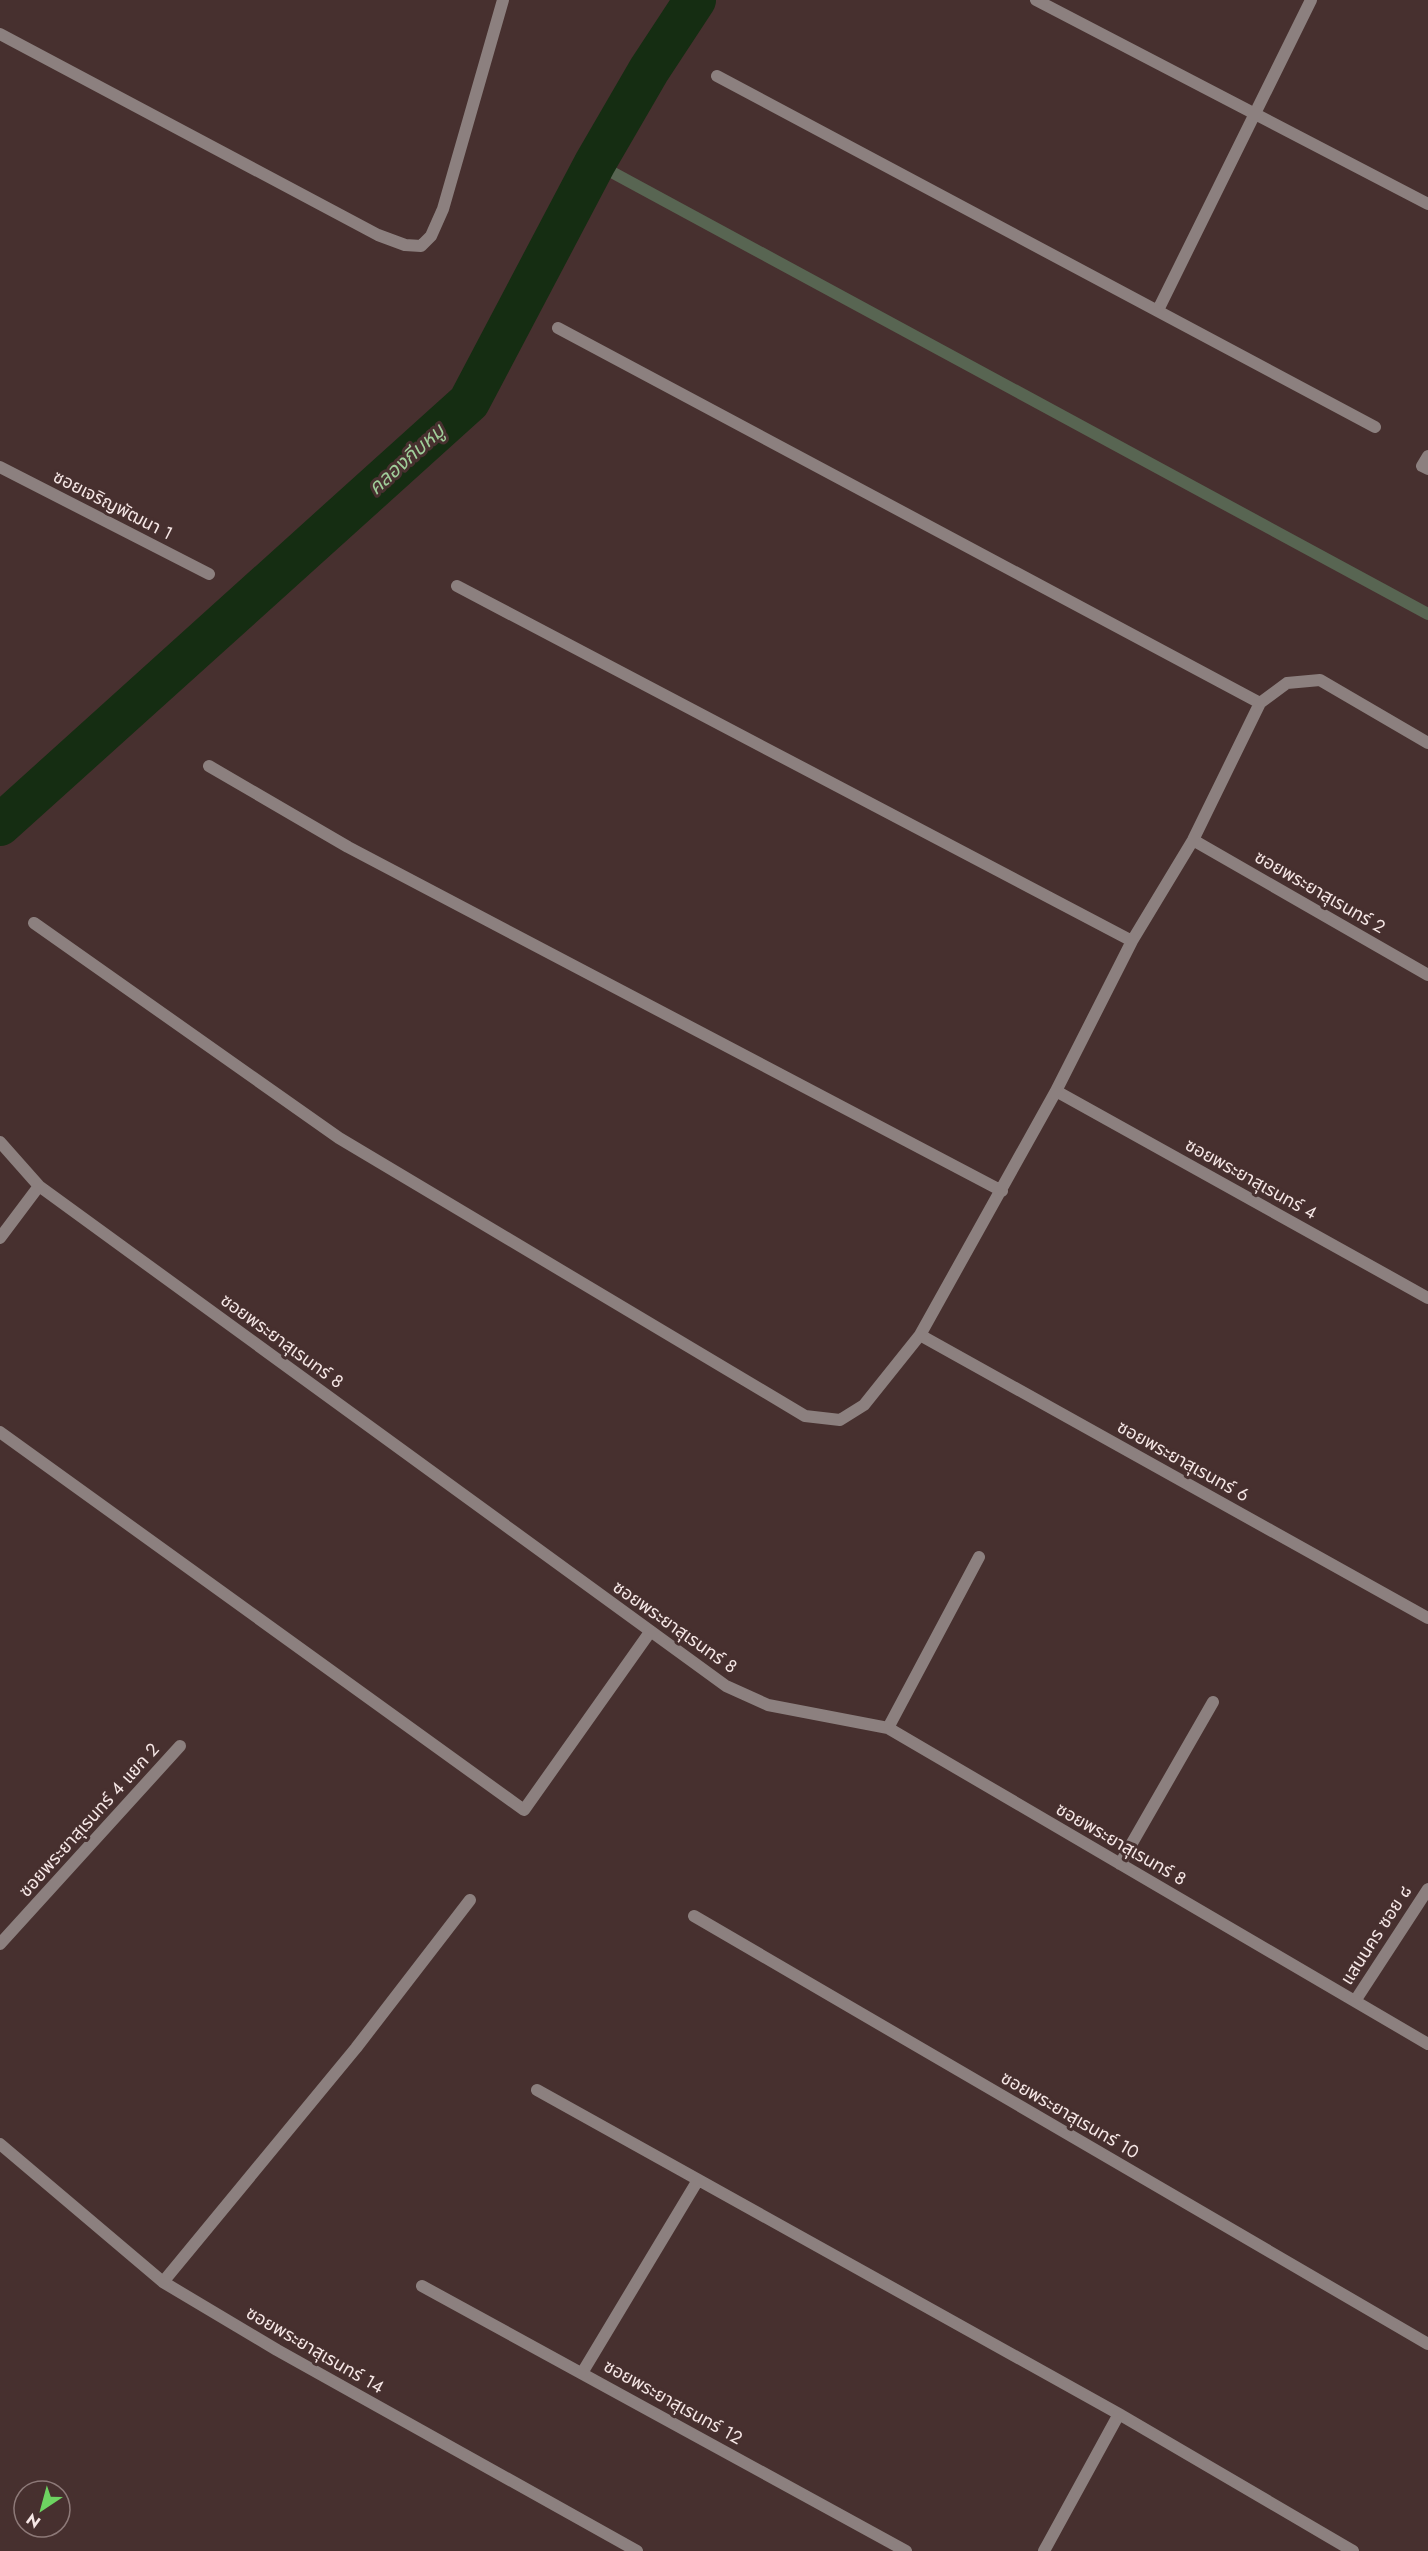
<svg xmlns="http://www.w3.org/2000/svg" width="1428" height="2551" viewBox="0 0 1428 2551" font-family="Jost,'Noto Sans Thai',sans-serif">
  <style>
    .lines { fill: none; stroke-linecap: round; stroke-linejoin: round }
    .stream { stroke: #586552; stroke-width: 12 }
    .canal { stroke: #152d12; stroke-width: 42 }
    .minor { stroke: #8c807f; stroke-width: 12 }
    .labels { text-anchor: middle; stroke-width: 6; stroke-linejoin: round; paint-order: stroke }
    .street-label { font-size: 18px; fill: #f6e7e6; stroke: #47302f }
    .water-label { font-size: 20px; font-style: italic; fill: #a0ce9a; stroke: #47302f }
  </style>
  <rect width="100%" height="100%" fill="#47302f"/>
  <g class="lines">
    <path class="stream" d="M 595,163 L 1428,614"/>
    <path class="canal" d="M 0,825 L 469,402 L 595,163 L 649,70 L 695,0"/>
    <path class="minor" d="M 1036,0 L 1428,204
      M 0,34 L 378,235 L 405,245 L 421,246 L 431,236 L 443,209 L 503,0
      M 717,76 L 1375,427
      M 1158,310 L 1311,0
      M 558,328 L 1260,703
      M 1428,456 L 1422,466 L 1428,469
      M 0,467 L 209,574
      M 457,586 L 1132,941
      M 209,766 L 348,847 L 1002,1191
      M 1193,840 L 1428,975
      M 34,923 L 339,1138 L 805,1416 L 840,1420 L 864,1405 L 920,1335 L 1056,1091 L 1132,941 L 1193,840 L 1260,703 L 1287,683 L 1320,680 L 1428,743
      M 1056,1091 L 1428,1298
      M 0,1142 L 39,1186 L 726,1686 L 768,1705 L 888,1728 L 1428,2044
      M 0,1238 L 39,1186
      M 920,1335 L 1428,1618
      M 0,1432 L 524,1810 L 650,1632
      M 888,1728 L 979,1557
      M 1120,1864 L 1213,1702
      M 694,1916 L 1428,2344
      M 0,1944 L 180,1746
      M 1355,2001 L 1428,1889
      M 537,2090 L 1119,2414 L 1353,2551
      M 0,2144 L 163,2282 L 277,2350 L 637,2551
      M 163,2282 L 356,2048 L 470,1900
      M 422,2286 L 906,2551
      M 582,2373 L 698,2180
      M 1044,2551 L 1119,2414"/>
  </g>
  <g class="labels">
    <g class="street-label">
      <text transform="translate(113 505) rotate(27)" y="6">ซอยเจริญพัฒนา 1</text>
      <text transform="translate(1320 892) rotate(30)" y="6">ซอยพระยาสุเรนทร์ 2</text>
      <text transform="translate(1251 1179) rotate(29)" y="6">ซอยพระยาสุเรนทร์ 4</text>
      <text transform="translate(282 1341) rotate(36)" y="6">ซอยพระยาสุเรนทร์ 8</text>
      <text transform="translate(1183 1461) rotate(29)" y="6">ซอยพระยาสุเรนทร์ 6</text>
      <text transform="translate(675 1627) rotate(35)" y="6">ซอยพระยาสุเรนทร์ 8</text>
      <text transform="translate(89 1820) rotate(-48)" y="6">ซอยพระยาสุเรนทร์ 4 แยก 2</text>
      <text transform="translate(1121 1844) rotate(30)" y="6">ซอยพระยาสุเรนทร์ 8</text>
      <text transform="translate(1376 1935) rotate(-57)" y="6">แสนนคร ซอย ๘</text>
      <text transform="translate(1070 2115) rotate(30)" y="6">ซอยพระยาสุเรนทร์ 10</text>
      <text transform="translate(315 2350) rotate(30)" y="6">ซอยพระยาสุเรนทร์ 14</text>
      <text transform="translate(673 2402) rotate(29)" y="6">ซอยพระยาสุเรนทร์ 12</text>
    </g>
    <g class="water-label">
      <text transform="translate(406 459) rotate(-42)" y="7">คลองกีบหมู</text>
    </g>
  </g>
  <g transform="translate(42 2509) rotate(216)"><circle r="28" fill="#47302f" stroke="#8d7978" stroke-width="1.5"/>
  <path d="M0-4.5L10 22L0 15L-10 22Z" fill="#6dd361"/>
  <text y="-9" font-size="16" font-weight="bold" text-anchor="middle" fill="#f6e7e6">N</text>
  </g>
</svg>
